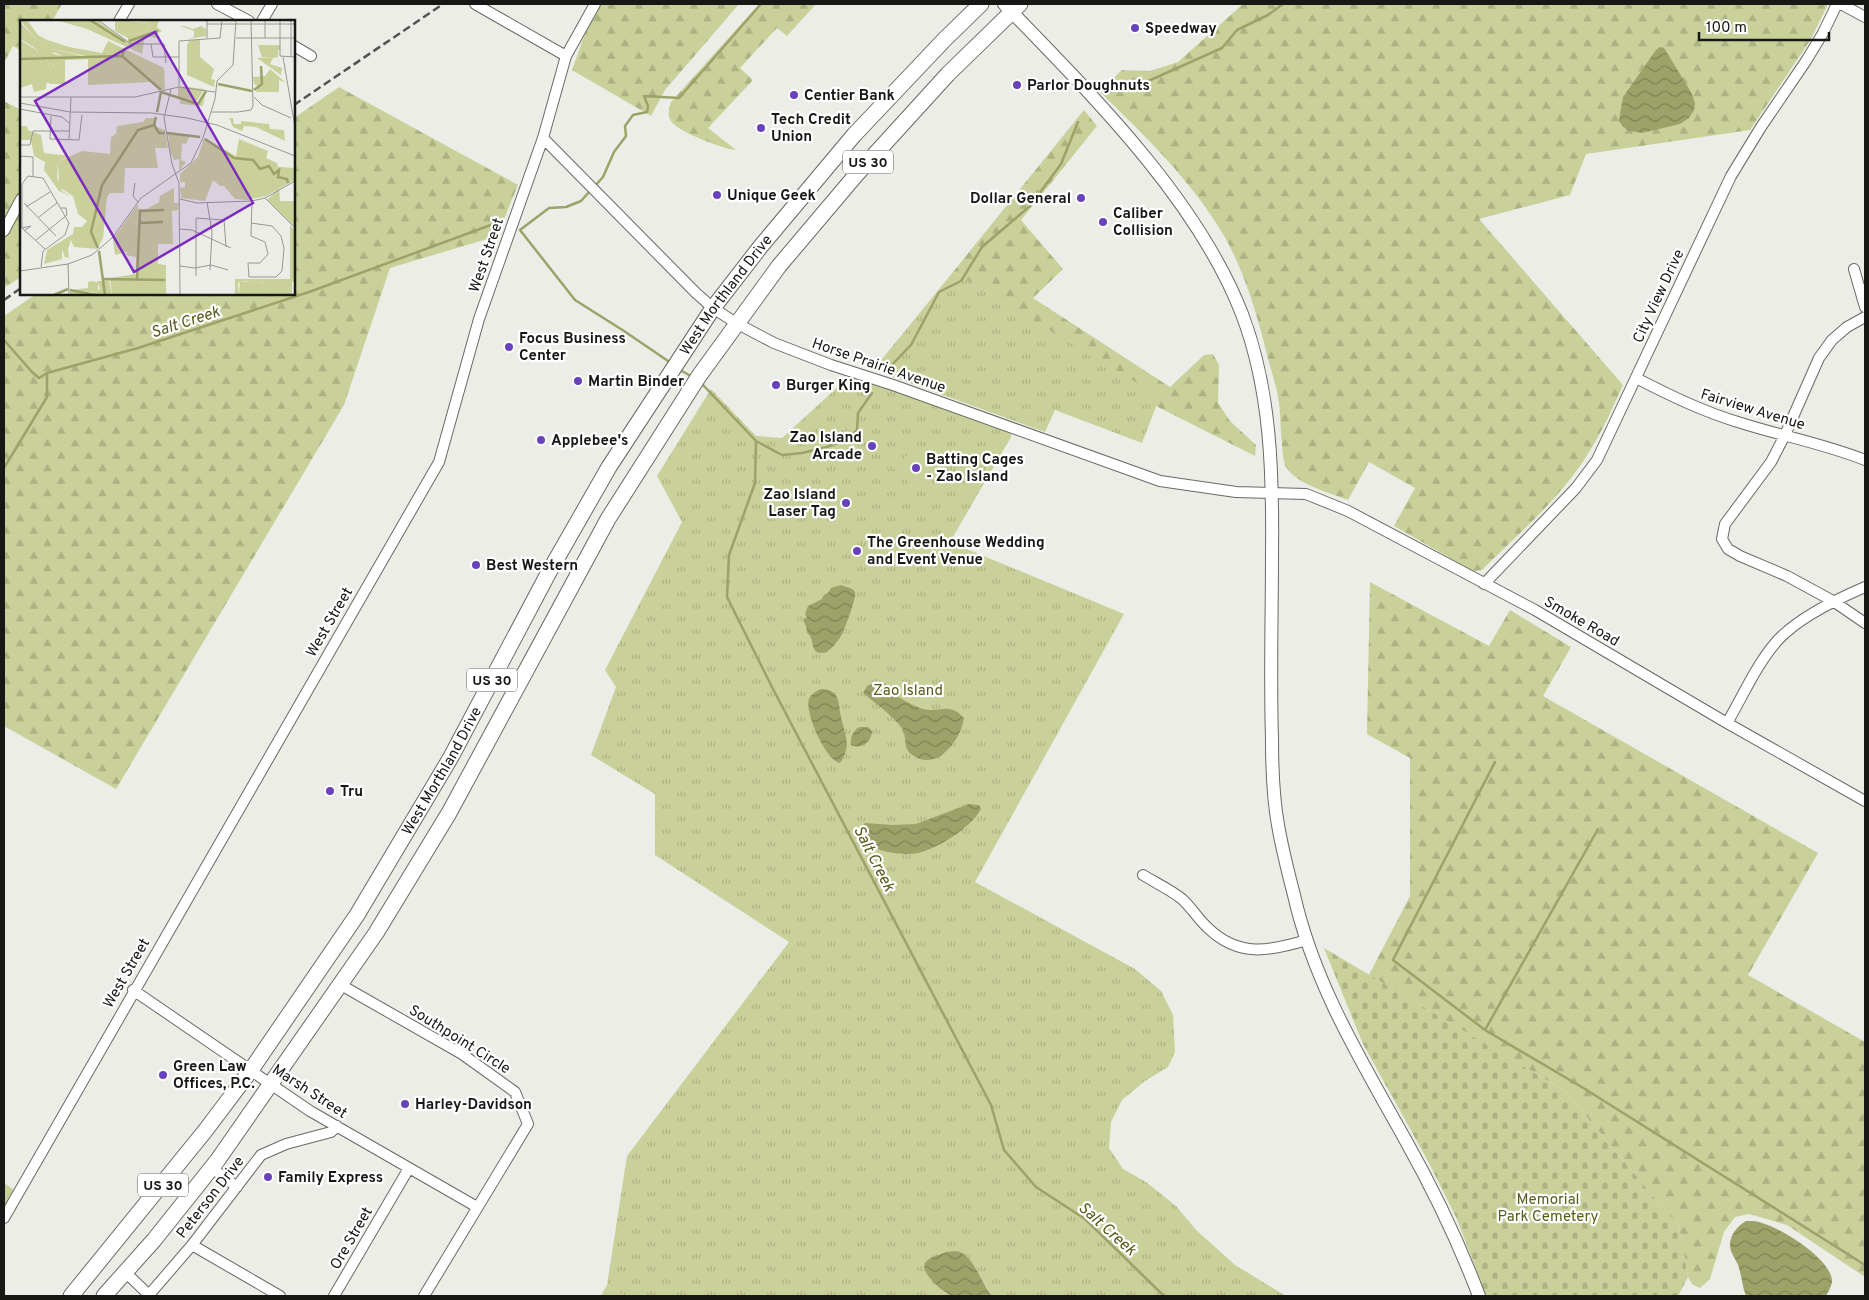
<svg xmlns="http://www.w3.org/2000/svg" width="1869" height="1300" viewBox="0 0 1869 1300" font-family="Overpass,sans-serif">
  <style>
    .grass { fill: url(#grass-tufts) }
    .forest { fill: url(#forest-firs) }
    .cemetery { fill: url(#cemetery-stones) }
    .pitch { fill: #cad099 }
    .water { fill: url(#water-waves) }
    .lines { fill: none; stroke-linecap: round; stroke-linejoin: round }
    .stream { stroke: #9ca268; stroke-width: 2.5 }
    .minor-casing { stroke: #696a65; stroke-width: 12 }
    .major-casing { stroke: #696a65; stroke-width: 14 }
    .highway-casing { stroke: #696a65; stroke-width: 17 }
    .minor { stroke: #fff; stroke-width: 10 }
    .major { stroke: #fff; stroke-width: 12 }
    .highway { stroke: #fff; stroke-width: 15 }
    .rail { stroke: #535451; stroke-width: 2.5; stroke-dasharray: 8 4; stroke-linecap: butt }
    .poi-dot { fill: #6942bb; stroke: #fff; stroke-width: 2 }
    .labels { text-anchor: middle; stroke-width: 4.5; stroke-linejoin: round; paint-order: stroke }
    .shield { fill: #fff; stroke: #5d5d5c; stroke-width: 1 }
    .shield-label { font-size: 14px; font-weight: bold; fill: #171816 }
    .poi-label { font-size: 15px; font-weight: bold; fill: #171816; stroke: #fff; text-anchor: start }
    .street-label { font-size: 15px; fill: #171816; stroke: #fff }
    .park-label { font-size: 15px; fill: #575c1b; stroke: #fff }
    .water-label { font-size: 16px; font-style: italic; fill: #555a18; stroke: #fff }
    .inset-river { fill: none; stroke: #9ca268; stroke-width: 2.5 }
    .inset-road { fill: none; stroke: #979893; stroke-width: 1 }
    .view { fill: #7b2cbf; fill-opacity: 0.15; stroke: #7b2cbf; stroke-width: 2.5 }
    .inset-edge { fill: none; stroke: #171816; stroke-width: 2.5 }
  </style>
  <defs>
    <pattern id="grass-tufts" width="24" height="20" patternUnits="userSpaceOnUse" patternTransform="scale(1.25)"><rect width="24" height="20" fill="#cad099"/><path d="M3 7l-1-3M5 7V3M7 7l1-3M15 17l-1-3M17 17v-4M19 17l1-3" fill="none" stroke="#adb283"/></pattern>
    <pattern id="forest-firs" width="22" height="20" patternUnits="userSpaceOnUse" patternTransform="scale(1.25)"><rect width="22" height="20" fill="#cad099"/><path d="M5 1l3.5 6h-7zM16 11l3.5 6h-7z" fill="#adb283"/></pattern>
    <pattern id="cemetery-stones" width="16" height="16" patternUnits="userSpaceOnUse" patternTransform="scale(1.25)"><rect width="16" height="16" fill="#cad099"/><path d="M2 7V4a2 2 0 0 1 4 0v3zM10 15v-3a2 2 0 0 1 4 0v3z" fill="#adb283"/></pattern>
    <pattern id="water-waves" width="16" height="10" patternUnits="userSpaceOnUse" patternTransform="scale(1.25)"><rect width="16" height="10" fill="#9ca268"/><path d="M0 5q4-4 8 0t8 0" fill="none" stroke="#7e8355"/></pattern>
  </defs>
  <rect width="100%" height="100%" fill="#ecede7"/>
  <path class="grass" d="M 953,272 L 1160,396 L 1142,443 L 1055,410 L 1045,432 L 893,377 L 878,364 Z
    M 851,375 L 1008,430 L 1011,434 L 1011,437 L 950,542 L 1124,614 L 975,882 L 1135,969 L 1161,991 L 1173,1015 L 1175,1052 L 1168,1067 L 1145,1081 L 1122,1100 L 1111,1122 L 1109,1148 L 1123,1169 L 1146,1182 L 1176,1206 L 1196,1230 L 1235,1265 L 1286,1296 L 992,1296 L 976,1269 L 962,1253 L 928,1259 L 944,1292 L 954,1296 L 623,1296 L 622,1294 L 607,1285 L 627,1156 L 789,942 L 655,855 L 655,794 L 591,755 L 616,687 L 605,670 L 682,522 L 657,476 L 711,389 L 756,436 L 782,438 Z
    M 4,1183 L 14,1190 L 4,1208 Z"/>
  <path class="forest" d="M 4,4 L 62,4 L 52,21 L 21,21 L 21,51 L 13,46 L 4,63 Z
    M 601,4 L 739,4 L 665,90 L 651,116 L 572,70 L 586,31 Z
    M 759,4 L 816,4 L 787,36 L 777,28 L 740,68 L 753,80 L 708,128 L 736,150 C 723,149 678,132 671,121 C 667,115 669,108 671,102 Z
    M 1243,4 L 1828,4 L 1811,39 L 1750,130 L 1586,154 L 1570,195 L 1479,219 L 1623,385 C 1611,412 1599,438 1582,463 C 1555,503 1516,536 1482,570 L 1473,571 L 1394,526 L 1415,488 L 1369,462 L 1348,500 C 1330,493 1296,484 1286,467 C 1281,459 1281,416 1279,403 C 1277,388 1272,373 1268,359 C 1258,317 1245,272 1223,234 C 1191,180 1144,135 1099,91 L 1122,70 L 1150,71 L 1178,62 Z
    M 339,87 L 518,185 L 497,236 L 390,268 L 344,405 L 116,789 L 4,726 L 4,316 L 36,294 L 294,294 L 294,118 Z
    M 4,101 L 21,110 L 21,277 L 4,288 Z
    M 1084,110 L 1097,126 L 1021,220 L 1063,269 L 1033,298 L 1170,387 L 1204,355 L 1213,354 L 1219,365 L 1218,403 L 1230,421 L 1256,445 L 1255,456 L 1156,406 L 1159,396 L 953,272 Z
    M 1370,582 L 1489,646 L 1510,610 L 1571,647 L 1543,696 L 1818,853 L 1748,975 L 1865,1042 L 1865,1277 L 1787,1225 L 1749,1214 L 1735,1217 L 1724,1232 L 1710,1279 L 1700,1288 L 1692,1284 L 1688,1277 L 1679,1227 L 1565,1091 L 1369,975 L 1410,896 L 1410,758 L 1367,734 Z
    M 607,1285 L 622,1294 L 623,1296 L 601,1296 Z"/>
  <path class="cemetery" d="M 1324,948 L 1565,1091 L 1679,1227 L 1688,1277 L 1678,1296 L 1486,1296 L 1457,1219 L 1429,1163 L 1363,1044 Z"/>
  <path class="pitch" d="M 916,447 L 938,469 L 916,490 L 894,468 Z"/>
  <path class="water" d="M 1660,47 L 1664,48 L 1691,92 L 1695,103 L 1694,110 L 1689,118 L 1680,124 L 1642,133 L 1630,131 L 1623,127 L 1619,121 L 1623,97 L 1656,50 Z
    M 841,585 C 846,587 853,588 855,592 C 857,597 845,628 842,634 C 839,640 833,647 827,652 C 807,657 817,639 807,633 L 806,626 L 803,620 L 807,617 L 805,614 L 808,606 L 822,599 L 824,595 L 828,593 L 831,588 Z
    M 882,682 C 890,685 891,690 896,695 C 902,700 913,705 920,708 C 938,715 948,700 964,718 C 961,740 936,774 911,754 C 902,747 908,735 901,727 C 891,714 876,704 863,693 L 868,685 Z
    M 821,689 C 826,689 831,690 835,694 C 840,700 839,710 841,717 C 845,735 852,746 840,763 C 826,761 804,712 809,699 C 811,694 816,691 821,689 Z
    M 860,727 L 868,727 L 872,731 C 872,741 862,750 851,745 C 850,737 853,730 860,727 Z
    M 969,804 L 979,805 L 981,809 C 971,828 938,848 918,853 C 904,856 868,852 862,837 C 860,831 861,827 865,823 L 893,825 L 916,824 Z
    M 1746,1221 C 1751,1221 1757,1221 1762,1223 C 1781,1228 1833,1260 1832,1282 C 1831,1287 1828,1292 1826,1296 L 1746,1296 C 1742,1286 1742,1276 1738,1265 C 1736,1260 1733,1256 1731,1251 C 1727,1238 1736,1227 1746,1221 Z
    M 946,1252 C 950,1252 957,1250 962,1253 C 974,1259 983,1285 992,1296 C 980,1296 964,1299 953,1296 C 943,1293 920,1273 925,1263 C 928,1257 940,1255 946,1252 Z"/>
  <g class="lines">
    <path class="stream" d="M 1110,92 L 1146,82 L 1222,48 L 1237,30 L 1268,15 L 1283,4
      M 594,187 L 603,177 L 614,152 L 626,136 L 625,126 L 633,115 L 647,112 L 648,106 L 644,96 L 679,98 L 761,4
      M 520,230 L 549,208 L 566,207 L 581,201 L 590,191
      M 520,230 L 575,300 L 624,331 L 668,361
      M 4,340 L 32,372 L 39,378 L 47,373 L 138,348 L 309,292 L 499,222
      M 682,371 L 689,375
      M 885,372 L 911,345 L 939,292 L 961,281 L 982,247 L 1030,206 L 1061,164 L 1078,122
      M 703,385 L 756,441 L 755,483 L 729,555 L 727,597 L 773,689 L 991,1105 L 1004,1150 L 1036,1187 L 1085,1219 L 1164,1296
      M 756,441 L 782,455 L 802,453 L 827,447 L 845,440 L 857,430 L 858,413 L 872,393
      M 4,468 L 47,397 L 47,373
      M 1495,762 L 1393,960 L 1485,1030 L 1585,1089 L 1865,1265
      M 1485,1030 L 1598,829"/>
    <defs>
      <path id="minor" d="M 217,4 L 249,21
        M 475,4 L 566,56
        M 1841,4 L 1865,17
        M 119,21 L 129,4
        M 262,21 L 272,4
        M 294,46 L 311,56
        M 543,138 L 696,293 L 713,308 L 736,323 L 774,343 L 831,365 L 893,385 L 1160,481 L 1236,492 L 1306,494 L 1348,511 L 1535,610 L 1727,723 L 1865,801
        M 4,231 L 21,199
        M 1854,269 L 1865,307
        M 1865,317 L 1847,327 L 1832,340 L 1819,358 L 1785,435 L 1771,462 L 1725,524 L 1722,539 L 1728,549 L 1740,556 L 1787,576 L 1833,601 L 1865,623
        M 1636,378 C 1671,396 1704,412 1741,423 C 1782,436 1825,444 1865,460
        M 1484,584 L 1576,488 L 1597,460 L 1731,176 L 1761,127 L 1806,61 L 1823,33 L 1837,4
        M 1727,723 C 1743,696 1756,665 1777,641 C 1798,618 1837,599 1865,587
        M 1143,875 C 1156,883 1171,890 1182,899 C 1192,908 1198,919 1208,928 C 1239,958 1270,951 1307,940
        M 341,985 L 462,1054 L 515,1092 L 528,1124 L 424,1296
        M 133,990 L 310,1111 L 477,1207
        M 212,1168 L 237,1187
        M 4,1218 L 439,462 L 479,319 L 543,138 L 566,56 L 595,4
        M 192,1245 L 280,1296
        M 125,1272 L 149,1295
        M 148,1296 L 192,1245 L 261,1155 L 286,1144 L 331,1132 L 337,1126
        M 334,1296 L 409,1168"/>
      <path id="major" d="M 1004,4 C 1089,92 1197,198 1242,314 C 1271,390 1273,473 1272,554 C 1272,615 1270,678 1272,739 C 1272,768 1273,797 1278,825 C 1282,848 1288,872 1294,895 C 1314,984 1362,1062 1406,1141 C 1434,1191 1459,1243 1479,1296"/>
      <g id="highway">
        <path id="s1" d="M 71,1296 L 205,1131 L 251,1070 L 357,915 L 451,757 L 549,572 L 609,467 L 713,308 L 761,246 L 854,135 L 945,39 L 981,4"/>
        <path d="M 104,1296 L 154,1240 L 217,1161 L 376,933 L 449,813 L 608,519 L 699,376 L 779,266 L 856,175 L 948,74 L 1020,4"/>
      </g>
    </defs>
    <use href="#minor" class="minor-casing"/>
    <use href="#major" class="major-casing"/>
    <use href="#highway" class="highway-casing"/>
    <use href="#minor" class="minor"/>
    <use href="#major" class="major"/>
    <use href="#highway" class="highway"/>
    <path class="rail" d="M 294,105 L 443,4
      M 4,300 L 21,288"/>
  </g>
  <g class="poi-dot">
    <circle cx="1135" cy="28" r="5"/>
    <circle cx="1017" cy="85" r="5"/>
    <circle cx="794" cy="95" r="5"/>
    <circle cx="761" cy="128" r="5"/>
    <circle cx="717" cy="195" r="5"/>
    <circle cx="1081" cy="198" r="5"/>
    <circle cx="1103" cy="222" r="5"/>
    <circle cx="509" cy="347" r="5"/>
    <circle cx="578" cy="381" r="5"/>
    <circle cx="776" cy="385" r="5"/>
    <circle cx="541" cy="440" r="5"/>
    <circle cx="872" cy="446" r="5"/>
    <circle cx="916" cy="468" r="5"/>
    <circle cx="846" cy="503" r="5"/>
    <circle cx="857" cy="551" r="5"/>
    <circle cx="476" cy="565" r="5"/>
    <circle cx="330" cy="791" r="5"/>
    <circle cx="163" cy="1075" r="5"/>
    <circle cx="405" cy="1104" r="5"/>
    <circle cx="268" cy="1177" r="5"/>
  </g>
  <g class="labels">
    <g class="shield">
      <rect x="843" y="150.5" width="50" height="23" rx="4"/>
      <rect x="467" y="668.5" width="50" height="23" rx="4"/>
      <rect x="138" y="1173.5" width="50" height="23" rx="4"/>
    </g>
    <g class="shield-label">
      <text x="868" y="167">US 30</text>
      <text x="492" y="685">US 30</text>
      <text x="163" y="1190">US 30</text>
    </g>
    <g class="poi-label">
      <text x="1145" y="33">Speedway</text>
      <text x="1027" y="90">Parlor Doughnuts</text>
      <text x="804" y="100">Centier Bank</text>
      <text x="771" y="124">Tech Credit<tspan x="771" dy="17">Union</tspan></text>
      <text x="727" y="200">Unique Geek</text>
      <text x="1071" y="203" text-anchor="end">Dollar General</text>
      <text x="1113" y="218">Caliber<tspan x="1113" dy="17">Collision</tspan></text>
      <text x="519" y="343">Focus Business<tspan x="519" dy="17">Center</tspan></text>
      <text x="588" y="386">Martin Binder</text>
      <text x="786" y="390">Burger King</text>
      <text x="862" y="442" text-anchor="end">Zao Island<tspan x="862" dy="17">Arcade</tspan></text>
      <text x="551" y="445">Applebee's</text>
      <text x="926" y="464">Batting Cages<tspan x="926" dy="17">- Zao Island</tspan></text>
      <text x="836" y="499" text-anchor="end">Zao Island<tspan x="836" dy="17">Laser Tag</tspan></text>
      <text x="867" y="547">The Greenhouse Wedding<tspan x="867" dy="17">and Event Venue</tspan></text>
      <text x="486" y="570">Best Western</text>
      <text x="340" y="796">Tru</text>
      <text x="173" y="1071">Green Law<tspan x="173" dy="17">Offices, P.C.</tspan></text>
      <text x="415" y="1109">Harley-Davidson</text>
      <text x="278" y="1182">Family Express</text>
    </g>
    <g class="street-label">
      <text transform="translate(486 255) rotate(-71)" y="5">West Street</text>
      <text dy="5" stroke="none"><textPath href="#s1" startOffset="1199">West Morthland Drive</textPath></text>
      <text transform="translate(1658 296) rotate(-65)" y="5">City View Drive</text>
      <text transform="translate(879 365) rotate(19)" y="5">Horse Prairie Avenue</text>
      <text transform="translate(1753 409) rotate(17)" y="5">Fairview Avenue</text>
      <text transform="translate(1582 621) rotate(30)" y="5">Smoke Road</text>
      <text transform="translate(329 622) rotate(-60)" y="5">West Street</text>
      <text dy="5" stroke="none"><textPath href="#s1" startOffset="644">West Morthland Drive</textPath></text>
      <text transform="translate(126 973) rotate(-60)" y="5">West Street</text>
      <text transform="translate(460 1039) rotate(32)" y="5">Southpoint Circle</text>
      <text transform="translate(310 1091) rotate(33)" y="5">Marsh Street</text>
      <text transform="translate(210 1197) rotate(-52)" y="5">Peterson Drive</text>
      <text transform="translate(351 1238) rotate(-60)" y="5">Ore Street</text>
    </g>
    <g class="park-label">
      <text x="908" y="695">Zao Island</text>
      <text x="1548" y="1204">Memorial<tspan x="1548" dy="17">Park Cemetery</tspan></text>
    </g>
    <g class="water-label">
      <text transform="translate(185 321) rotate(-18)" y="6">Salt Creek</text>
      <text transform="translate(875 858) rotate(63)" y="6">Salt Creek</text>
      <text transform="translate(1108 1228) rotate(42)" y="6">Salt Creek</text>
    </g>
  </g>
  <g transform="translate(20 20)">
    <rect width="275" height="275" fill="#ecede7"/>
    <path d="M 99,0 L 129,3 L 130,8 L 123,13 L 107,15 L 97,9 ZM 160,6 L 164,6 L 173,9 L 181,6 L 186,9 L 186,16 L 168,19 L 174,17 L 174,11 ZM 16,19 L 32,29 L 66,37 L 44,37 L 34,32 L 27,40 L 35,46 L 33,64 L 9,60 L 0,63 L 0,51 L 22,41 L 21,37 L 13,37 L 18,31 L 12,26 ZM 238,25 L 260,25 L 260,30 L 255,30 L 254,37 L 242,37 ZM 126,98 L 136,98 L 136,107 L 145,110 L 148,128 L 135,128 L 138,148 L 105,148 L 104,173 L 90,173 L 87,177 L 83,218 L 77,229 L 54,227 L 51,220 L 48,229 L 49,238 L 45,237 L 42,230 L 42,239 L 24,244 L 27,230 L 53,214 L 54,207 L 62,207 L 67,201 L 58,194 L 53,176 L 39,167 L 38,142 L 62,131 L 90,134 L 91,117 L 96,114 L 97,106 L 123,102 ZM 148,112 L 160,114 L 160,139 L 154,140 L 150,131 ZM 77,261 L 89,261 L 92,275 L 50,275 L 50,270 L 73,274 L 80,269 ZM 238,261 L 244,264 L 249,275 L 219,275 L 220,262 Z" fill="#cad099"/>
    <path d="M 0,0 L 7,0 L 18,15 L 27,20 L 49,27 L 82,33 L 88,21 L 144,48 L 145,69 L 139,70 L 131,62 L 68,65 L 68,39 L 45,40 L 45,64 L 33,64 L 34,44 L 27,42 L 31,33 L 44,37 L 66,36 L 32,29 L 16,19 ZM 36,0 L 76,0 L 108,22 L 108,18 L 95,11 L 95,0 L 99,0 L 97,9 L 107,15 L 123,13 L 130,8 L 129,3 L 113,0 L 139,0 L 137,7 L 142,11 L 137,13 L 138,18 L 125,16 L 122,34 L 67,9 ZM 180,19 L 180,37 L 194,49 L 191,59 L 195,60 L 194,67 L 167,55 L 167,25 L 169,21 ZM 0,20 L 18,31 L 13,37 L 23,40 L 12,48 L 0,51 ZM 255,30 L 258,30 L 258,37 L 253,38 L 250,44 L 262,48 L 261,55 L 237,38 L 253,37 ZM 250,49 L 266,63 L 259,60 L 259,72 L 236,72 L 238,66 L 234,64 L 233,57 L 245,56 ZM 18,52 L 27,55 L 26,69 L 14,72 L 12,64 L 0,68 L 0,63 ZM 158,68 L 167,67 L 184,69 L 177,81 L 158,78 ZM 186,70 L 183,86 L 160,84 L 160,88 L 160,79 L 178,83 ZM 209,98 L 213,98 L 214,104 L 221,104 L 221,101 L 249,104 L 250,109 L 264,110 L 265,121 L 236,107 L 224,106 L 222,111 L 213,107 ZM 0,106 L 7,106 L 8,110 L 21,115 L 24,133 L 49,136 L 38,142 L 37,158 L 42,171 L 52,177 L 39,171 L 24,150 L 25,142 L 14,136 L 11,120 L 0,120 ZM 160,114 L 182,117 L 169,117 L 166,124 L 162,123 L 161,140 L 166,142 L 159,151 ZM 184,118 L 216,136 L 219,119 L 248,131 L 246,138 L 257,143 L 258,147 L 275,148 L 275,160 L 246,176 L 227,180 L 215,179 L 204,166 L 200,166 L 193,160 L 185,181 L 161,178 L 160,168 L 165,167 L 165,162 L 160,162 L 160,154 L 178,137 ZM 154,168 L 154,183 L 159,183 L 158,190 L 152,191 L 153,224 L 138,224 L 138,244 L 146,245 L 146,275 L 92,275 L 90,258 L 116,254 L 116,237 L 106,235 L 117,213 L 118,189 L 127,189 L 139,182 L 140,176 ZM 259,168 L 260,181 L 275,181 L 275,207 L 247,180 ZM 270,205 L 275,210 L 275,261 L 272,262 L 272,275 L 249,275 L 242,262 L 225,261 L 218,263 L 219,275 L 215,275 L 215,259 L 270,259 ZM 73,261 L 78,263 L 78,273 L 52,270 L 68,268 L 68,262 Z" fill="#cad099"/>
    <path d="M 0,2 L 16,19 L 12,26 L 0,19 Z" fill="#cad099"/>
    <path d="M 118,184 L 117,213 L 111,231 L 95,235 L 93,219 Z" fill="#cad099"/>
    <path class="inset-river" d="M 70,0 L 105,22M 109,21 L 138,11M 105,28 L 102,36 L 141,70M 0,39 L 103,36M 198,64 L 232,71M 234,70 L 242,64 L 241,46M 141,72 L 178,84 L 186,71M 137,92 L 141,72M 134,105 L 139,113 L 145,113M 147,113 L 180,117M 185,119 L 214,138 L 233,140 L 240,149 L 249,146 L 254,154 L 259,150 L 258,157 L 267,159 L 268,163M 119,203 L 143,202M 78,228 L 71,212 L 82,165 L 118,110 L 134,105 L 136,97M 79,231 L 85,275M 84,259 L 145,260M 117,259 L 120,191 L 144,190M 50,270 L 76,275M 34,275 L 48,269"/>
    <path class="inset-road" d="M 78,0 L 111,24 L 144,24 L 146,43M 260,0 L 260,36 L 275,37M 271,0 L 271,37M 187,4 L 275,4M 187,18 L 187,0M 216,18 L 275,18M 245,18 L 245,0M 131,24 L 133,37 L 159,37M 263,37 L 275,107M 159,67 L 159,21 L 200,18 L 202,0M 151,69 L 144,98 L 152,144 L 159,163 L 160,275M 0,77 L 115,77 L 159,67 L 195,72M 234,77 L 242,85 L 271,98M 0,83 L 50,92 L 132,93 L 167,98 L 197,105 L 275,136M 0,89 L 42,97 L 49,103M 191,92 L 218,92 L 231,90 L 233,86 L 231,0M 31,96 L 30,119 L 59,120 L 62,95M 49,120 L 51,77M 0,125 L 10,125 L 13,111 L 49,111M 0,136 L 13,137 L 13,156M 115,163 L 113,176 L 118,182M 245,178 L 275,208M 160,179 L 177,183 L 232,181 L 245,178 L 275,161M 187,182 L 192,212 L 190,250M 4,183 L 36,216M 6,187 L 30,172M 19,197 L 37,183M 231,203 L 252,206 L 261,216 L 264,228 L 262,251 L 256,257 L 229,257 L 228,243 L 240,243 L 248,234 L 245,222 L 231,216 L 231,214 L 232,181M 2,208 L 11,206 L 4,211M 160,209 L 172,210 L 211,228M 16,220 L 47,195 L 46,188 L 41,188M 48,244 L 49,275M 160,246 L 175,248 L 191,245 L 208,250M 21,247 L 23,231 L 45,215 L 49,203 L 23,158 L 8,156 L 2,164 L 2,208 L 25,229M 0,251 L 48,244 L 72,235 L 93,217 L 121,178 L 171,143 L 183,118 L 195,79 L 197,61 L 213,45 L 216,0M 176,256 L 176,198 L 204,200 L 206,227"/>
    <path class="view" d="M 135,12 L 233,183 L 114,252 L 15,81 Z"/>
    <rect width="275" height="275" class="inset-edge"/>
  </g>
  <rect width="1869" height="1300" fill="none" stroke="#171816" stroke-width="10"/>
  <path d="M1699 32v8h130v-8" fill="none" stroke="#171816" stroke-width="2.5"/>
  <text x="1706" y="32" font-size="15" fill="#171816" stroke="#ffffff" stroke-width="4" paint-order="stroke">100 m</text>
</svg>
